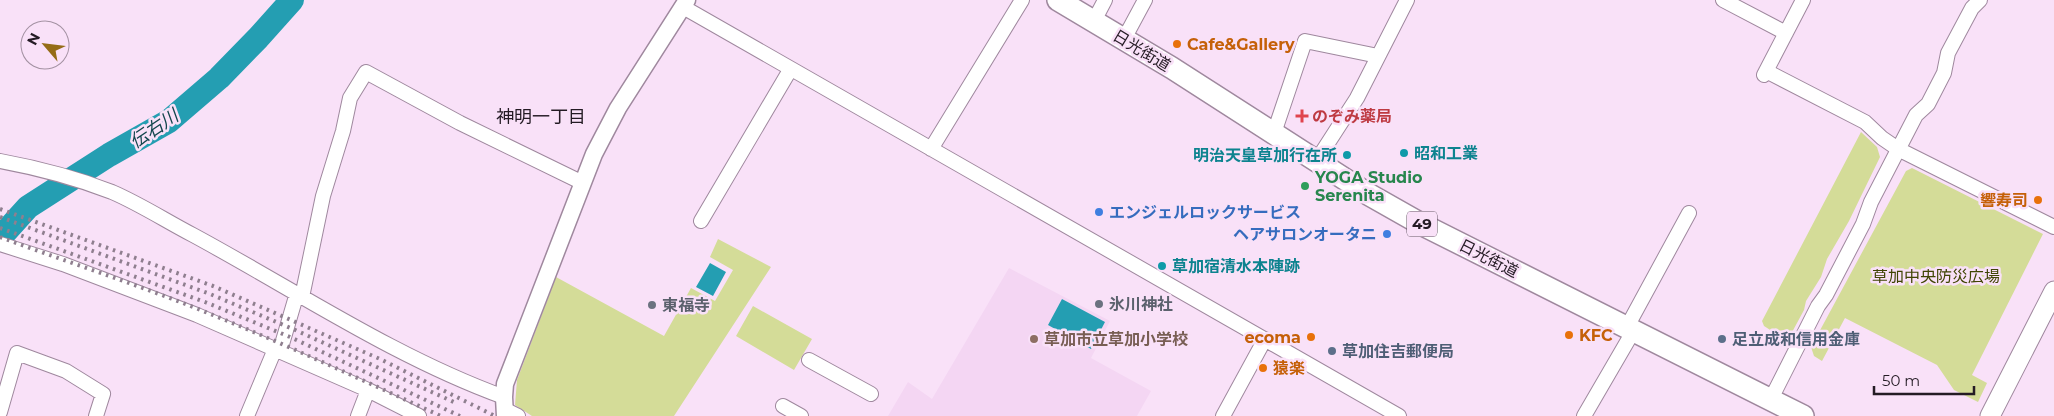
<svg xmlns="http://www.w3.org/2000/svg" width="2054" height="416" viewBox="0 0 2054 416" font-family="Montserrat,'Noto Sans JP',sans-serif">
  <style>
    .built { fill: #f4d6f3 }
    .green { fill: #d4dc98 }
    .water { fill: #249eb2 }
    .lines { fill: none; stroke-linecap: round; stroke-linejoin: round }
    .river { stroke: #249eb2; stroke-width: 24 }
    .minor-casing { stroke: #9f889e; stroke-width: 16 }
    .tertiary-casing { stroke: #9f889e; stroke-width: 19 }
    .secondary-casing { stroke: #9f889e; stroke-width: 21 }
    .primary-casing { stroke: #9f889e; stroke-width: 24 }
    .minor { stroke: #fff; stroke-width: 14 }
    .tertiary { stroke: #fff; stroke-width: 16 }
    .secondary { stroke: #fff; stroke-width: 19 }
    .primary { stroke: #fff; stroke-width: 21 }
    .rail { stroke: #8f7f8f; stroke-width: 4; stroke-dasharray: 2.5 5; stroke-linecap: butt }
    .food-dot { fill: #e8710a; stroke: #f9e1f8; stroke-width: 2 }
    .health-dot { fill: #e0444e; stroke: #f9e1f8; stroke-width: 2 }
    .culture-dot { fill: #0f9aa8; stroke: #f9e1f8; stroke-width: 2 }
    .leisure-dot { fill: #2e9e5b; stroke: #f9e1f8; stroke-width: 2 }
    .shop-dot { fill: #3f7fe0; stroke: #f9e1f8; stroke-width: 2 }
    .worship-dot { fill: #6b7280; stroke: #f9e1f8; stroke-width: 2 }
    .education-dot { fill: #8d6e63; stroke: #f9e1f8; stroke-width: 2 }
    .service-dot { fill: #5c6f8a; stroke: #f9e1f8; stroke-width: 2 }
    .labels { text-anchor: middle; stroke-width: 5; stroke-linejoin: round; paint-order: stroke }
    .shield { fill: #f9e1f8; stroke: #645664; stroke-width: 1 }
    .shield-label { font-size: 15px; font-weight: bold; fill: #241b24 }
    .food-label { font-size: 16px; font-weight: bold; fill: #c56008; stroke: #f9e1f8; text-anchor: start }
    .street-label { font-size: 16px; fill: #241b24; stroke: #f9e1f8 }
    .health-label { font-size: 16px; font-weight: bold; fill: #be3a42; stroke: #f9e1f8; text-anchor: start }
    .culture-label { font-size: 16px; font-weight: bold; fill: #0d838f; stroke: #f9e1f8; text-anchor: start }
    .leisure-label { font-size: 16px; font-weight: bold; fill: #27864d; stroke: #f9e1f8; text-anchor: start }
    .shop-label { font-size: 16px; font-weight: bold; fill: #366cbe; stroke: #f9e1f8; text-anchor: start }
    .park-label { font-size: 16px; fill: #404504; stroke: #f9e1f8 }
    .worship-label { font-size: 16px; font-weight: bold; fill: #5b616d; stroke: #f9e1f8; text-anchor: start }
    .education-label { font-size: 16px; font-weight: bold; fill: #785e54; stroke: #f9e1f8; text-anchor: start }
    .service-label { font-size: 16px; font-weight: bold; fill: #4e5e75; stroke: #f9e1f8; text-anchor: start }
    .neighbourhood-label { font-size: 18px; fill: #241b24; stroke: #f9e1f8 }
    .water-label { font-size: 18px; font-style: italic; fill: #12454d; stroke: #f9e1f8 }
  </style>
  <rect width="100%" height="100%" fill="#f9e1f8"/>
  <path class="built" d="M 1009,268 L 1110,321 L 1091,358 L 1151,391 L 1137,416 L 888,416 L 908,382 L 932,399 Z"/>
  <path class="green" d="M 1861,132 L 1877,147 L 1880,157 L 1849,221 L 1827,259 L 1821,277 L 1806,301 L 1804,310 L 1790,336 L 1786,337 L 1778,335 L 1764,326 L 1762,321 Z
    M 1912,168 L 2043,234 L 1972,375 L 1987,383 L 1978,402 L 1954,390 L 1937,365 L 1845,318 L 1822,361 L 1814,356 L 1811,347 L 1906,171 Z
    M 718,239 L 771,267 L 674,416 L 532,416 L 515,405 L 517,380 L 556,277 L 664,336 L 691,288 L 715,301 L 733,270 L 710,257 Z
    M 753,306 L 812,339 L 794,370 L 736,336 Z"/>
  <path class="water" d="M 710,263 L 726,272 L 713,296 L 696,287 Z
    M 1062,299 L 1105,322 L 1091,349 L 1048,325 Z"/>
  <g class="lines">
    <path class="river" d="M 0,238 L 28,207 L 109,155 L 169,121 L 219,78 L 258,38 L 292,0"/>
    <defs>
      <path id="minor" d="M 1723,0 L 1786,33
        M 683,7 L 1399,416
        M 1094,21 L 1105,0
        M 1124,39 L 1145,0
        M 1766,71 L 1865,122 L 1882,138 L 1898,149 L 2054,227
        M 1764,75 L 1803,0
        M 1274,133 L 1305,41 L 1378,56
        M 931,149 L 1022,0
        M 1317,160 L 1357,98 L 1407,0
        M 0,161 C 38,168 76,178 112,192 C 140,204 166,221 193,235 C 295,290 394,357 504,397
        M 701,221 L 790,70
        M 0,244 L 63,264 L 197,315 L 368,390 L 419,416
        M 302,297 L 323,196 L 343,131 L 350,98 L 366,72 L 460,123 L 583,183
        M 1627,327 L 1689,213
        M 280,351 L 297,293
        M 809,360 L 871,394
        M 1771,399 L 1818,306 L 1826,295 L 1863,224 L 1871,202 L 1916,115 L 1928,104 L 1944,73 L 1948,53 L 1972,8 L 1980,0
        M 783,406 L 801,416
        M 504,409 L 518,416
        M 0,412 L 17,353 L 66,371 L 103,394 L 96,416
        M 247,416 L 275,349
        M 358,416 L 368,390
        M 1223,416 L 1265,339
        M 1584,416 L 1634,330"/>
      <path id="tertiary" d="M 505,416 L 504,397 L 505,384 L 594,154 L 618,108 L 687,0"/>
      <path id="secondary" d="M 1990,416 L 2054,291"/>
      <path id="primary" d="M 1058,0 L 1172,68 L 1368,194 L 1421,224 L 1803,416"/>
    </defs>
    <use href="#minor" class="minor-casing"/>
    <use href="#tertiary" class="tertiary-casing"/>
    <use href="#secondary" class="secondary-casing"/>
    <use href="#primary" class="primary-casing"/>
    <use href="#minor" class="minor"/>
    <use href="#tertiary" class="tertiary"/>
    <use href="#secondary" class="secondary"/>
    <use href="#primary" class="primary"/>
    <path class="rail" d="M 0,209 L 213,286 L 380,359 L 495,416
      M 0,217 L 210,294 L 293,329 L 456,403
      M 0,228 L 205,302 L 290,337 L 460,416
      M 0,237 C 67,262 136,284 203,311 C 283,343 362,380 441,416"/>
  </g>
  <g class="food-dot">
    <circle cx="1177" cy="44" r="5"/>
    <circle cx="2038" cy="200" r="5"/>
    <circle cx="1569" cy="335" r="5"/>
    <circle cx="1311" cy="337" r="5"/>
    <circle cx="1263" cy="368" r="5"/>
  </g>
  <path class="health-dot" d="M1299.5 108.5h5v5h5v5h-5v5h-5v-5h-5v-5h5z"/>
  <g class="culture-dot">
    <circle cx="1404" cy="153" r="5"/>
    <circle cx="1347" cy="155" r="5"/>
    <circle cx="1162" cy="266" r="5"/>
  </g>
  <circle class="leisure-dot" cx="1305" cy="186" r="5"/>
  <g class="shop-dot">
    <circle cx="1099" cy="212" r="5"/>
    <circle cx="1387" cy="234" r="5"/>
  </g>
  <g class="worship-dot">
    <circle cx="1099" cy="304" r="5"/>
    <circle cx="652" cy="305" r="5"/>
  </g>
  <circle class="education-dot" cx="1034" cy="339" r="5"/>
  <g class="service-dot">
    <circle cx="1722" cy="339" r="5"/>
    <circle cx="1332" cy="351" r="5"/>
  </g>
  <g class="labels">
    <rect class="shield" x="1407" y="211.5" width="30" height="25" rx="4"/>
    <g class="shield-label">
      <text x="1422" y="229">49</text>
    </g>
    <g class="food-label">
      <text x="1187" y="50">Cafe&amp;Gallery</text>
      <text x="2028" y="206" text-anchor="end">響寿司</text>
      <text x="1579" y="341">KFC</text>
      <text x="1301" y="343" text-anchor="end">ecoma</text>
      <text x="1273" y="374">猿楽</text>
    </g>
    <g class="street-label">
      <text transform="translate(1142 50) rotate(31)" y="6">日光街道</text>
      <text transform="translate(1489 258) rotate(27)" y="6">日光街道</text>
    </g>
    <g class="health-label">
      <text x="1312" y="122">のぞみ薬局</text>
    </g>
    <g class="culture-label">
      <text x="1414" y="159">昭和工業</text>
      <text x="1337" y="161" text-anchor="end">明治天皇草加行在所</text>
      <text x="1172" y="272">草加宿清水本陣跡</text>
    </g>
    <g class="leisure-label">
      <text x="1315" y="183">YOGA Studio<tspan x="1315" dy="18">Serenita</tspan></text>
    </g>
    <g class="shop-label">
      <text x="1109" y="218">エンジェルロックサービス</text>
      <text x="1377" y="240" text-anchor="end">ヘアサロンオータニ</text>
    </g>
    <g class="park-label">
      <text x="1936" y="282">草加中央防災広場</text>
    </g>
    <g class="worship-label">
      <text x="1109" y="310">氷川神社</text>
      <text x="662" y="311">東福寺</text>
    </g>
    <g class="education-label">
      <text x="1044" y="345">草加市立草加小学校</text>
    </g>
    <g class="service-label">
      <text x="1732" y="345">足立成和信用金庫</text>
      <text x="1342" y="357">草加住吉郵便局</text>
    </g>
    <g class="neighbourhood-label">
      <text x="541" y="123">神明一丁目</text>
    </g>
    <g class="water-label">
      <text transform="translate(154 129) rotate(-34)" y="6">伝右川</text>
    </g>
  </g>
  <g transform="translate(45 45) rotate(298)"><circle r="24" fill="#f9e1f8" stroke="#a492a3"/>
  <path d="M0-4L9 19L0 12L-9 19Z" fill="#956c17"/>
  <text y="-8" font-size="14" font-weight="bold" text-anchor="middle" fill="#241b24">N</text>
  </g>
  <path d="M1874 386v8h100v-8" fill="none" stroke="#241b24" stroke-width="2.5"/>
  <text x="1882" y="386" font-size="15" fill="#241b24" stroke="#f9e1f8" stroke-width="4" paint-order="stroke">50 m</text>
</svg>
